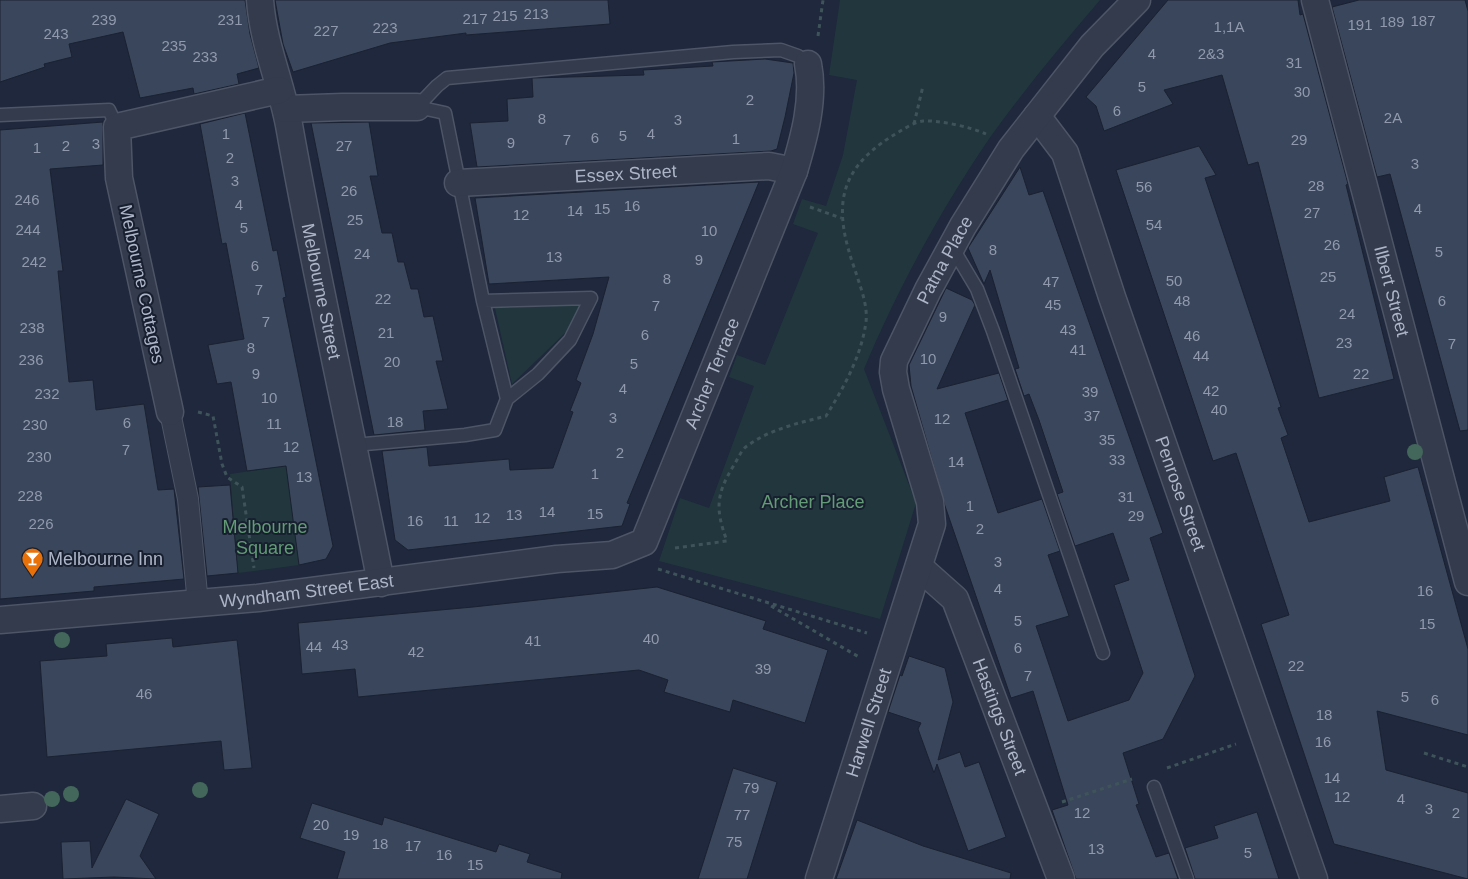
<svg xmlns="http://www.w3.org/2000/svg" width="1468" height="879" viewBox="0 0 1468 879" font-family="Helvetica,sans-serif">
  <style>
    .green { fill: #21373d }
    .building { fill: #3a465b; stroke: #1a2232 }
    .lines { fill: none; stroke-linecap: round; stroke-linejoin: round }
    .service-casing { stroke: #4d5566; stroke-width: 15 }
    .pedestrian-casing { stroke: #4d5566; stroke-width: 22 }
    .minor-casing { stroke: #4d5566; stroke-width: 29 }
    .path { stroke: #3f545a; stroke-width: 3; stroke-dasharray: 4 4; stroke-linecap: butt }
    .service { stroke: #333b4c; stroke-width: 12 }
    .pedestrian { stroke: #333b4c; stroke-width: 20 }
    .minor { stroke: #333b4c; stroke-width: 26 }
    .tree { fill: #44675b }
    .labels { text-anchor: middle; stroke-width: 4; stroke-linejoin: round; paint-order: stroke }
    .number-label { font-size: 15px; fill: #9099ad }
    .street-label { font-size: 18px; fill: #adb5c8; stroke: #182030 }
    .park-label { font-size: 18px; fill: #629b75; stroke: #182030 }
    .poi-label { font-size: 18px; fill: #adb5c8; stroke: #182030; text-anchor: start }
  </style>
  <rect width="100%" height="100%" fill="#1f283c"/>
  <path class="green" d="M 840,0 L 1100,0 C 1062,44 1025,89 991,136 C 942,207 897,290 864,369 L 916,503 L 880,619 L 659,561 L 680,498 L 709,508 L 754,386 L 729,377 L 737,355 L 765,365 L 818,233 L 793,224 L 802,199 L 826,206 L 843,155 L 857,80 L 829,75 Z
    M 581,305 L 566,332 L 512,384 L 495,308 Z
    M 286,466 L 299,565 L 238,573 L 230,474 Z"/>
  <path class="building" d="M 0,0 L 245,0 L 250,34 L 259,68 L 237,74 L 239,84 L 194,94 L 193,88 L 140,98 L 123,32 L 69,44 L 72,57 L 44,64 L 45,67 L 0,82 Z
    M 275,0 L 608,0 L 610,24 L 466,35 L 466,33 L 390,43 L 293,72 L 283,44 Z
    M 1168,0 L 1298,0 L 1300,15 L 1303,14 L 1348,184 L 1346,185 L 1394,379 L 1319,398 L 1258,162 L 1248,165 L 1222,75 L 1164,90 L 1173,104 L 1104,131 L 1096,106 L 1086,97 Z
    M 1359,0 L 1465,0 L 1468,11 L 1468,430 L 1460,431 L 1390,174 L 1377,177 L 1332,7 Z
    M 765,59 L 793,63 L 794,73 L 785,117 L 777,149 L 771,151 L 477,167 L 470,123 L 508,121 L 507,99 L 533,97 L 532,78 L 644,75 L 643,70 L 713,66 L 712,62 Z
    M 245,113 L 273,251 L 277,250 L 286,297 L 283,298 L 333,546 L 326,559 L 299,565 L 286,466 L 247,471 L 231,382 L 217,384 L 208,345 L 244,339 L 226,243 L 222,244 L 200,124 Z
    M 103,122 L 103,165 L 50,169 L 63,271 L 58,271 L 69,382 L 93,380 L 96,410 L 144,404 L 158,490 L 174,489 L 184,579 L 94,587 L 94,591 L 0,599 L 0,130 Z
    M 369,122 L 378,176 L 370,176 L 382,233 L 392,233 L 398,262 L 404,262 L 411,289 L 418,289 L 424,317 L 433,316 L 443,361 L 436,361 L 448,409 L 423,411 L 425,430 L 374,435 L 311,123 Z
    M 1199,146 L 1216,175 L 1205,178 L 1281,407 L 1278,408 L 1288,435 L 1281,438 L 1309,522 L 1390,501 L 1384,477 L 1418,467 L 1468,649 L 1468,735 L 1377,711 L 1386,770 L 1468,793 L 1468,879 L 1334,844 L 1261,624 L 1289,615 L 1236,453 L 1213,461 L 1116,170 Z
    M 1020,167 L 1029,195 L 1043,191 L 1163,533 L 1150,538 L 1195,676 L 1163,739 L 1123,753 L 1139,804 L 1136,805 L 1156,857 L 1169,853 L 1178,879 L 1076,879 L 1052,810 L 1068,805 L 1033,691 L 1011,698 L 945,506 L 911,386 L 909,365 L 946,288 L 972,300 L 975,305 L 937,389 L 999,373 L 1008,400 L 965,413 L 998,513 L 1042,499 L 1060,551 L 1048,555 L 1069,616 L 1036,626 L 1068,721 L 1129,700 L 1143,673 L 1114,585 L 1129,580 L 1113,533 L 1075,546 L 1057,494 L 1063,492 L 1039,420 L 1029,394 L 1024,396 L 1015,369 L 1019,368 L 990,270 L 984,284 L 968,248 Z
    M 759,182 L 627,503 L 630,504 L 622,526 L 408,550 L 395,540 L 382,451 L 427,447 L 429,466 L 509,459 L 510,470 L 553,468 L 573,412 L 570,411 L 581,383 L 576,380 L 593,334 L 609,277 L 489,284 L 475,198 Z
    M 230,485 L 238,573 L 207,576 L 198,487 Z
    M 657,587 L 766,621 L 763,629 L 828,650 L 805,723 L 733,700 L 730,712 L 664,692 L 668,680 L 639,670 L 358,697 L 355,669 L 302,674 L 298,623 L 473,607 Z
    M 172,638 L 173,647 L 237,640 L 252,768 L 224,770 L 221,741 L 47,757 L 40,661 L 107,656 L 106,644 Z
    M 909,656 L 945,668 L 953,702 L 938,760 L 960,752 L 965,767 L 979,762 L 1006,837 L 968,851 L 937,764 L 934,773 L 918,729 L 921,723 L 888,712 L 900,675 L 902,676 Z
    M 733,768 L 777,782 L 747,879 L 698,879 Z
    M 126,799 L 159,814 L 140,856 L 156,879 L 114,877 L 63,879 L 61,842 L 90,841 L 92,868 Z
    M 312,803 L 382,825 L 384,817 L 496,852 L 499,844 L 530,854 L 527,862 L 562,873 L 561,879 L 337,879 L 345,852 L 300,838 Z
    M 1257,812 L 1279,879 L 1195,879 L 1185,848 L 1218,838 L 1214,826 Z
    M 857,820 L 923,846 L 1011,873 L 1010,879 L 836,879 Z"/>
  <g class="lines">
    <defs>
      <path id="service" d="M 417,107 L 437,86 L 447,78 L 733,52 L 781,50 L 798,56 L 808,64
        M 417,107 L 445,113 L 483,301 L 507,399
        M 0,115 L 109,110 L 117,127
        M 952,247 L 977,289 L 993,331 L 1103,653
        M 354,445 L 465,435 L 495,430 L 507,399 L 538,374 L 570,340 L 591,298 L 483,301
        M 1154,787 L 1187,879"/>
      <path id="pedestrian" d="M 170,412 L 188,499 L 198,604"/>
      <g id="minor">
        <path id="s1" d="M 260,0 C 263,43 281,83 289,125 C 316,278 351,430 381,583"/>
        <path id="s2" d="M 1315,0 L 1468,582"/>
        <path d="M 286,109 L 343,107 L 417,107"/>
        <path id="s3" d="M 1037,116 L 1065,153 L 1112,297 L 1314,879"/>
        <path id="s4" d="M 458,183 L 769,166 L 794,171"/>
        <path d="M 170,412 L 119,178 L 117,127 L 279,90"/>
        <path id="s5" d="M 919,567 L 955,599 L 1061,879"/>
        <path id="s6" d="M 0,620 L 258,598 L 557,559 L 612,555 L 644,542 L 794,171 C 804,138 815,99 808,64"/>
        <path d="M 0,809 L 33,806"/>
        <path id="s7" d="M 819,879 L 932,524 L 930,502 L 896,389 L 893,372 L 894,361 L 928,290 L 963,226 L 1011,149 L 1092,46 L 1137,0"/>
      </g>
    </defs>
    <use href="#service" class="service-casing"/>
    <use href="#pedestrian" class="pedestrian-casing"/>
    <use href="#minor" class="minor-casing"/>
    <path class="path" d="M 818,36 L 823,0
      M 914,124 L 923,86
      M 810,207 L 841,218
      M 198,412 L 213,416 L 222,464 L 227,477 L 242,487 L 254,568
      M 675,548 L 727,541 C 715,509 716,494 734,465 C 738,459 741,450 747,446 C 770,429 799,423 826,416 C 844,387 861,357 866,322 C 868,305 860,286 855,270 C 834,211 835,172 892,136 C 901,131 913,122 923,121 C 939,120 971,127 986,134
      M 658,569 L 867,633
      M 771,606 L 859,657
      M 1424,753 L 1468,767
      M 1167,768 L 1236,744
      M 1062,802 L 1132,779"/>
    <use href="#service" class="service"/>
    <use href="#pedestrian" class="pedestrian"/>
    <use href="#minor" class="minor"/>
  </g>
  <g class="tree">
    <circle cx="1415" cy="452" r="8"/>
    <circle cx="62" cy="640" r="8"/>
    <circle cx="200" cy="790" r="8"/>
    <circle cx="71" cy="794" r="8"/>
    <circle cx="52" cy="799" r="8"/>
  </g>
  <defs>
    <symbol id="bar-pin" viewBox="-11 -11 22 30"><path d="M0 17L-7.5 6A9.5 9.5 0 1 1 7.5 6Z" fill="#e8710a" stroke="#182030"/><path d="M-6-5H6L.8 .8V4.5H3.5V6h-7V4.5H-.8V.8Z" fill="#fff"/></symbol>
  </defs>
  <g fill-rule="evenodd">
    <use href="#bar-pin" x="20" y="546" width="25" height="34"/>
  </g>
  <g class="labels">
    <g class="number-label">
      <text x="536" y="19">213</text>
      <text x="505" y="21">215</text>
      <text x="475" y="24">217</text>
      <text x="104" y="25">239</text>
      <text x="230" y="25">231</text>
      <text x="1423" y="26">187</text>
      <text x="1392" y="27">189</text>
      <text x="1360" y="30">191</text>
      <text x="1229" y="32">1,1A</text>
      <text x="385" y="33">223</text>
      <text x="326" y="36">227</text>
      <text x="56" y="39">243</text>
      <text x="174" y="51">235</text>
      <text x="1152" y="59">4</text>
      <text x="1211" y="59">2&amp;3</text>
      <text x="205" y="62">233</text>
      <text x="1294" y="68">31</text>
      <text x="1142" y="92">5</text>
      <text x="1302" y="97">30</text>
      <text x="750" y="105">2</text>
      <text x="1117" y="116">6</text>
      <text x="1393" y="123">2A</text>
      <text x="542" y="124">8</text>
      <text x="678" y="125">3</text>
      <text x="226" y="139">1</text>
      <text x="651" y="139">4</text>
      <text x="623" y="141">5</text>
      <text x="595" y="143">6</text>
      <text x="736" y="144">1</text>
      <text x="567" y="145">7</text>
      <text x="1299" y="145">29</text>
      <text x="511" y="148">9</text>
      <text x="96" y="149">3</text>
      <text x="66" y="151">2</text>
      <text x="344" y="151">27</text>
      <text x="37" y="153">1</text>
      <text x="230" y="163">2</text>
      <text x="1415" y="169">3</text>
      <text x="235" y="186">3</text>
      <text x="1316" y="191">28</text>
      <text x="1144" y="192">56</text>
      <text x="349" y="196">26</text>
      <text x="27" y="205">246</text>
      <text x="239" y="210">4</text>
      <text x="632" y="211">16</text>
      <text x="602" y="214">15</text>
      <text x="1418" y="214">4</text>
      <text x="575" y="216">14</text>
      <text x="1312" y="218">27</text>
      <text x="521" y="220">12</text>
      <text x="355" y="225">25</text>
      <text x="1154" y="230">54</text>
      <text x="244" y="233">5</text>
      <text x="28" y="235">244</text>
      <text x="709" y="236">10</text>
      <text x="1332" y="250">26</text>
      <text x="993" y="255">8</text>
      <text x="1439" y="257">5</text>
      <text x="362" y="259">24</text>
      <text x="554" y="262">13</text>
      <text x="699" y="265">9</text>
      <text x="34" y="267">242</text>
      <text x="255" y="271">6</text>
      <text x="1328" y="282">25</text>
      <text x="667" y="284">8</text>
      <text x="1174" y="286">50</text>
      <text x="1051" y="287">47</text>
      <text x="259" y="295">7</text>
      <text x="383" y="304">22</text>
      <text x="1182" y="306">48</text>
      <text x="1442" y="306">6</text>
      <text x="1053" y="310">45</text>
      <text x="656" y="311">7</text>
      <text x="1347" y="319">24</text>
      <text x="943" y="322">9</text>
      <text x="266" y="327">7</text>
      <text x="32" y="333">238</text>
      <text x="1068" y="335">43</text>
      <text x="386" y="338">21</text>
      <text x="645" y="340">6</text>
      <text x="1192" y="341">46</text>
      <text x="1344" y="348">23</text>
      <text x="1452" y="349">7</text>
      <text x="251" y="353">8</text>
      <text x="1078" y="355">41</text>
      <text x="1201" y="361">44</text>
      <text x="928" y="364">10</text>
      <text x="31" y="365">236</text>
      <text x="392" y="367">20</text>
      <text x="634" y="369">5</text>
      <text x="256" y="379">9</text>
      <text x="1361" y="379">22</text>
      <text x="623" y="394">4</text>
      <text x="1211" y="396">42</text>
      <text x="1090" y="397">39</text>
      <text x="47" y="399">232</text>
      <text x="269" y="403">10</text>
      <text x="1219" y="415">40</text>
      <text x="1092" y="421">37</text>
      <text x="613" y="423">3</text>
      <text x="942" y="424">12</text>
      <text x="395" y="427">18</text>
      <text x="127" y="428">6</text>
      <text x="274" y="429">11</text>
      <text x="35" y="430">230</text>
      <text x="1107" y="445">35</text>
      <text x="291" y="452">12</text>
      <text x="126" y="455">7</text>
      <text x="620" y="458">2</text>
      <text x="39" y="462">230</text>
      <text x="1117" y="465">33</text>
      <text x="956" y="467">14</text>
      <text x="595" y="479">1</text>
      <text x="304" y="482">13</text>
      <text x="30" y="501">228</text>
      <text x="1126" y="502">31</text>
      <text x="970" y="511">1</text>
      <text x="547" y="517">14</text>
      <text x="595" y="519">15</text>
      <text x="514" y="520">13</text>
      <text x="1136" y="521">29</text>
      <text x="482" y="523">12</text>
      <text x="415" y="526">16</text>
      <text x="451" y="526">11</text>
      <text x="41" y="529">226</text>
      <text x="980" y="534">2</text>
      <text x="998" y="567">3</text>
      <text x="998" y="594">4</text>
      <text x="1425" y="596">16</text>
      <text x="1018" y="626">5</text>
      <text x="1427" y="629">15</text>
      <text x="651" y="644">40</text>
      <text x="533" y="646">41</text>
      <text x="340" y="650">43</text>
      <text x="314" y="652">44</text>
      <text x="1018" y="653">6</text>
      <text x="416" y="657">42</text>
      <text x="1296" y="671">22</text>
      <text x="763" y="674">39</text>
      <text x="1028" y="681">7</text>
      <text x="144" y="699">46</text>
      <text x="1405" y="702">5</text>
      <text x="1435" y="705">6</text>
      <text x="1324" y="720">18</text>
      <text x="1323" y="747">16</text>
      <text x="1332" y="783">14</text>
      <text x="751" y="793">79</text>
      <text x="1342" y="802">12</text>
      <text x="1401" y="804">4</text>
      <text x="1429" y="814">3</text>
      <text x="1082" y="818">12</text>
      <text x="1456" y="818">2</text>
      <text x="742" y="820">77</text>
      <text x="321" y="830">20</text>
      <text x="351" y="840">19</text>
      <text x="734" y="847">75</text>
      <text x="380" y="849">18</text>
      <text x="413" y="851">17</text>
      <text x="1096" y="854">13</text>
      <text x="1248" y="858">5</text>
      <text x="444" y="860">16</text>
      <text x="475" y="870">15</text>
    </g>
    <g class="street-label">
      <text dy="6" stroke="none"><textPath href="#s4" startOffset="168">Essex Street</textPath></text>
      <text dy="6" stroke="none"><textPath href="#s7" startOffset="654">Patna Place</textPath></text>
      <text transform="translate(142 284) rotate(78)" y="6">Melbourne Cottages</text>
      <text dy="6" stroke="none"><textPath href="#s1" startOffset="298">Melbourne Street</textPath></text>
      <text dy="6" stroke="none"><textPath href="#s2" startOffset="301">Ilbert Street</textPath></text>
      <text dy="6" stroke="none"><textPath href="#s6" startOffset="832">Archer Terrace</textPath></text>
      <text dy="6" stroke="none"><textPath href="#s3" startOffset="406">Penrose Street</textPath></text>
      <text dy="6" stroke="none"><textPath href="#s6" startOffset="308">Wyndham Street East</textPath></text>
      <text dy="6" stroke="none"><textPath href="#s5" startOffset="174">Hastings Street</textPath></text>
      <text dy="6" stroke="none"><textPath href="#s7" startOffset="164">Harwell Street</textPath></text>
    </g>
    <g class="park-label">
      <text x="813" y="508">Archer Place</text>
      <text x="265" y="533">Melbourne<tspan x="265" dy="21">Square</tspan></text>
    </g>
    <g class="poi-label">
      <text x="48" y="565">Melbourne Inn</text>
    </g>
  </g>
</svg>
